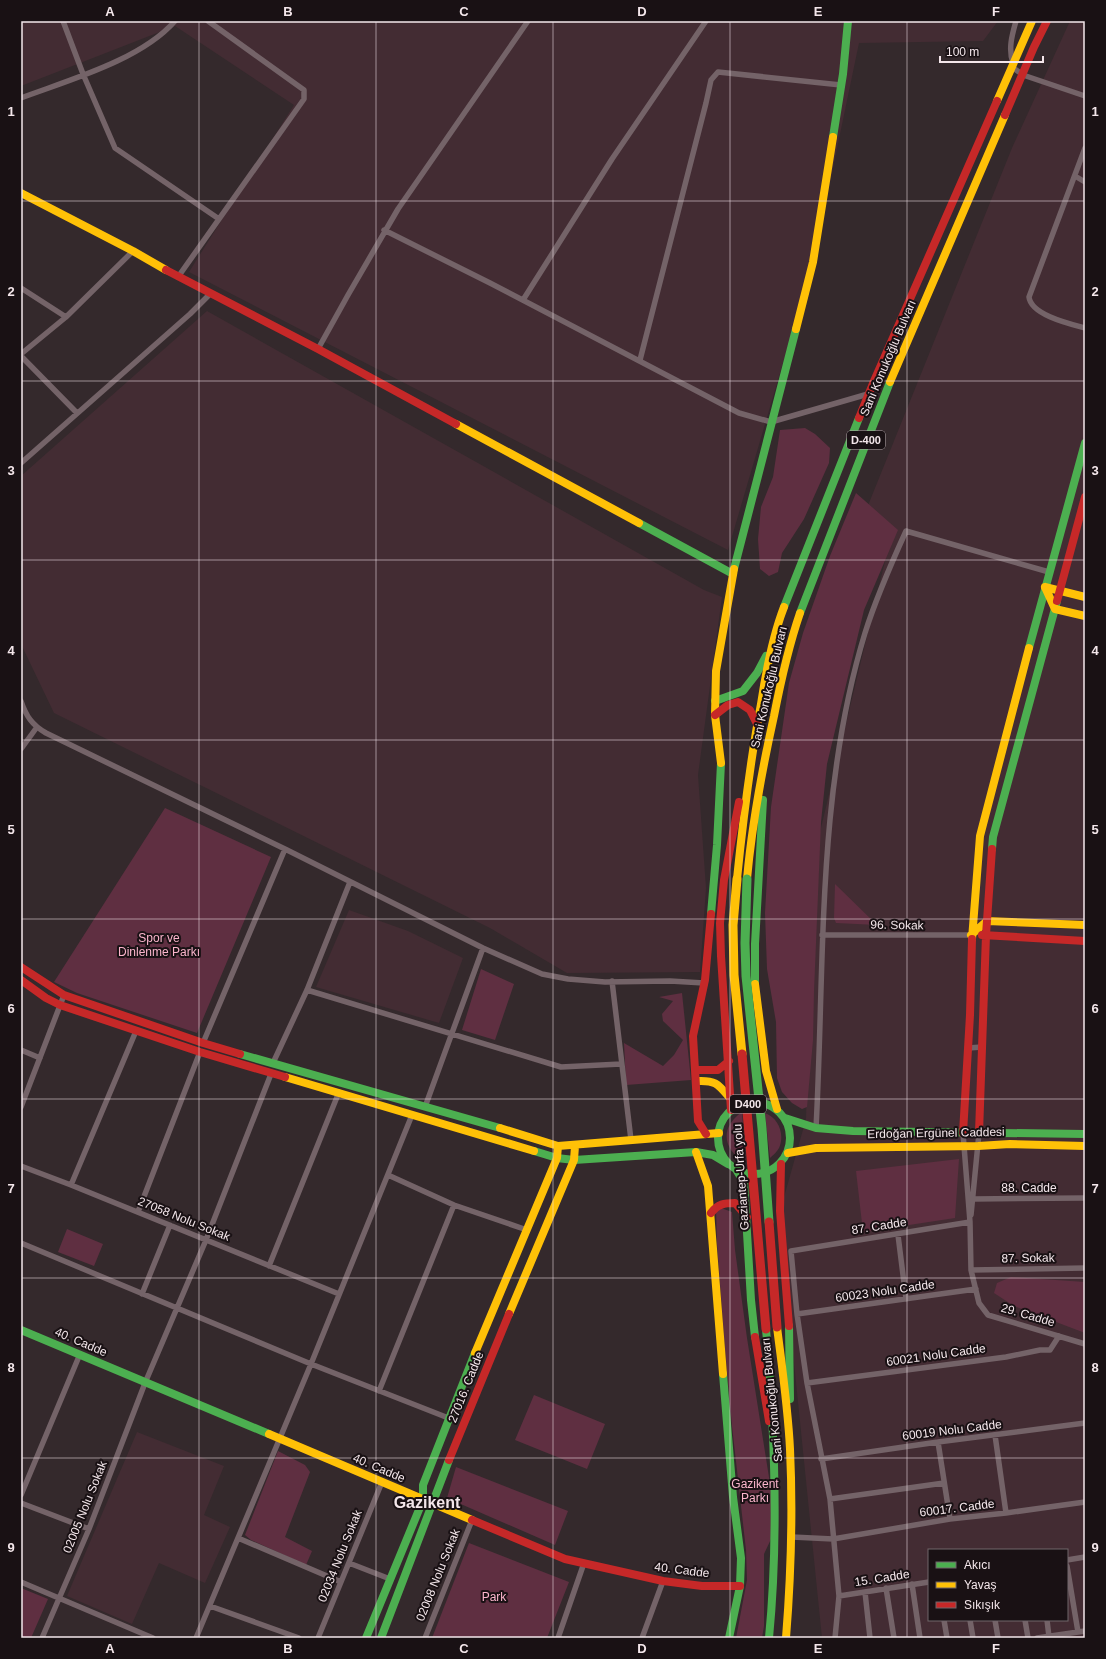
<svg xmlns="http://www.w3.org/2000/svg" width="1106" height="1659" viewBox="0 0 1106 1659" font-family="Arial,sans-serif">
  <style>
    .built { fill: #432c33; fill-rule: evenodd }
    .green { fill: #5f2f41 }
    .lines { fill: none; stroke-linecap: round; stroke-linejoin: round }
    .street { stroke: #746368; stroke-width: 5.5 }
    .fast { stroke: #4caf50; stroke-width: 8 }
    .slow { stroke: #ffc107; stroke-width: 8 }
    .jam { stroke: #c62828; stroke-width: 8 }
    .fast-bridge { stroke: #4caf50; stroke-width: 9 }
    .slow-bridge { stroke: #ffc107; stroke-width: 9 }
    .jam-bridge { stroke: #c62828; stroke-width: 9 }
    .grid { fill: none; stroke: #f4e7eb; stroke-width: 1; stroke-opacity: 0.55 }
    .labels { text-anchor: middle; stroke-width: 4; stroke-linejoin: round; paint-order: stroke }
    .shield { fill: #191114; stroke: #b2a7aa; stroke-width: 1 }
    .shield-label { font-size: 11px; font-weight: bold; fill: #f4e7eb }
    .street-label { font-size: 12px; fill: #f4e7eb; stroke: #191114 }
    .park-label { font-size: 12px; fill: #fbb5cc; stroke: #191114 }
    .district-label { font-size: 16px; font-weight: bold; fill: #f4e7eb; stroke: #191114 }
    .neatline { fill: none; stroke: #f4e7eb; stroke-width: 1.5 }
    .grid-label { font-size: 13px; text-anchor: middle; font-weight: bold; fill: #f4e7eb }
  </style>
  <rect width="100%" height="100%" fill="#34292c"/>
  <path class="built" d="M 21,21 L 998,21 L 983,41 L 859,43 L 815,254 L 728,550 L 189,272 L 294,105 L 175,26 L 21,86 Z
    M 1070,21 L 1085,21 L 1085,1638 L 822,1638 L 779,1215 L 806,1119 L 814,857 L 886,557 L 867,508 L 1012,148 ZM 929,1550 L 1067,1550 L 1067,1620 L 929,1620 Z
    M 207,311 L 704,590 L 722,597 L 698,775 L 706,888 L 700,972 L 567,973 L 490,928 L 54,713 L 21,644 L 21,476 Z
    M 349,910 L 408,931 L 463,958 L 439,1023 L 316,987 Z
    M 137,1432 L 224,1466 L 204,1515 L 230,1527 L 205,1583 L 159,1563 L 132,1624 L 67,1596 Z"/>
  <path class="green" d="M 805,428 L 815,434 L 830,448 L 829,463 L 804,519 L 782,553 L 778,572 L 769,576 L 760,569 L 758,539 L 761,507 L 773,477 L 780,430 Z
    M 856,493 L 898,530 L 864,610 L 827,764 L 821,822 L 814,991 L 813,1040 L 807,1107 L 802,1109 L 792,1103 L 782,1092 L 777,1078 L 776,1022 L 767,969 L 765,913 L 771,807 L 789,683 L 803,633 L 830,556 Z
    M 165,808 L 271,857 L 197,1033 L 77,993 L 54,982 Z
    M 835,884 L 877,925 L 836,923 L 834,918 Z
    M 481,969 L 514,984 L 495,1040 L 462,1030 Z
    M 682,993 L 691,1080 L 626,1085 L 624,1043 L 663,1066 L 674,1055 L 683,1040 L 663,1021 L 662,1014 L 673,1001 L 659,997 Z
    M 742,1112 L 746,1163 C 723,1150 719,1128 742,1112 Z
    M 765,1113 C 779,1118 785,1135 779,1148 C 777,1152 773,1155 770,1158 Z
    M 959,1159 L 955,1218 L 863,1232 L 856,1171 Z
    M 721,1208 L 732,1212 L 735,1250 L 747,1338 L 771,1490 L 771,1539 L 764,1554 L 764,1626 L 762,1638 L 736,1638 L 747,1580 L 746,1550 L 732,1426 L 725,1350 L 717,1244 L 716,1209 Z
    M 67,1229 L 103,1244 L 94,1266 L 58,1252 Z
    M 1011,1277 L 1085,1282 L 1085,1333 L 1014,1306 L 994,1293 L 997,1283 Z
    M 534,1395 L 605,1424 L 587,1469 L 515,1440 Z
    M 278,1451 L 305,1465 L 310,1472 L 285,1537 L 312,1551 L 306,1565 L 251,1540 L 245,1535 Z
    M 456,1467 L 568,1511 L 555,1545 L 447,1498 Z
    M 469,1543 L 569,1582 L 547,1638 L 432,1638 Z
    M 21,1588 L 48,1599 L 31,1638 L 21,1638 Z"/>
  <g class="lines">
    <path class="street" d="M 63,21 L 83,74 L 115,148 L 219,219
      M 1013,63 C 1008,49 1012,35 1016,21
      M 1012,67 L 1023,75 L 1085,96
      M 21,98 C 69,80 141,60 175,21
      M 1085,148 L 1029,297 C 1031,315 1070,324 1085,328
      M 1075,176 L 1085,182
      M 384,230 L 490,283 L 739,413 L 771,422 L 868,394
      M 178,277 L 304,99 L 304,90 L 208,21
      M 21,288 L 66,317
      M 523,300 L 612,159 L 706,21
      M 318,349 L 348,295 L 398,209 L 528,21
      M 21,354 L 66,317 L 133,251
      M 21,356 L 77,413
      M 640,360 L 706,103 L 711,80 L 718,72 L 841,85
      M 21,463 L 190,314 L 211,293
      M 21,701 C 26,716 32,725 46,733 L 285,849 L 483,948 L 542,974 L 568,979 L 605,982 L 670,981 L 704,983
      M 21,749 L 37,727
      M 822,935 L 971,935
      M 612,981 L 631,1140
      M 307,990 L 561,1067 L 621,1064
      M 203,1043 L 285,849
      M 968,1048 L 982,1047
      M 21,1050 L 40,1058
      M 273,1063 L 307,990 L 350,882
      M 21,1107 L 64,995
      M 425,1107 L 483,948
      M 816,1128 C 825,963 816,793 865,633 C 876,598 891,564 906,531 L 1049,572
      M 963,1133 L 970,1222 L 971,1270 L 979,1303 L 988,1315 L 1085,1344
      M 21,1166 L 71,1185 L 339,1294
      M 388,1175 L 454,1205 L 527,1230
      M 71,1185 L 136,1031
      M 974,1199 L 1085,1198
      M 138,1212 L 200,1052
      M 971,1215 L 979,1133
      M 898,1235 L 906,1299
      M 21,1243 L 311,1364 L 451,1419
      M 269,1266 L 339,1092
      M 971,1270 L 1085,1268
      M 142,1294 L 170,1225
      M 797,1314 L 976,1289
      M 807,1383 L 1006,1357 L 1040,1350 L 1050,1350 L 1059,1336
      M 379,1391 L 454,1205
      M 995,1435 L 1006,1513
      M 938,1442 L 950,1519
      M 821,1459 L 938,1442 L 1085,1423
      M 21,1495 L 80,1354
      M 830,1499 L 944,1483
      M 21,1503 L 89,1529
      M 792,1537 L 833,1539 L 950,1519 L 1006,1513 L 1085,1502
      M 238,1538 L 341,1582
      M 1067,1560 L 1085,1557
      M 349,1563 L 390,1579
      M 1067,1566 L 1078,1632
      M 21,1582 L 153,1638
      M 912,1584 L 920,1638
      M 886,1588 L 894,1638
      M 865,1592 L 870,1638
      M 839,1596 L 929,1582
      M 210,1606 L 299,1638
      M 944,1620 L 947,1638
      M 970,1620 L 973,1638
      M 995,1620 L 998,1638
      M 1025,1620 L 1028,1638
      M 1047,1620 L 1049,1637
      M 42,1638 L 89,1529 L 145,1383 L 206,1240 L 271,1074
      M 196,1638 L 311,1364 L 412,1115
      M 318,1638 L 382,1482
      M 425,1638 L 472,1520
      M 558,1638 L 584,1563
      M 642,1638 L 663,1581
      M 835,1638 L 839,1596 L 830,1499 L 807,1383 L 797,1314 L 791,1251 L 970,1222
      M 1037,1638 L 1085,1631"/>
    <path class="fast" d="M 833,137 L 843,74 L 848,21
      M 639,523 L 733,574
      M 734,569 L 796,329
      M 784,607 L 859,418
      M 800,613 L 890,382
      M 1029,648 L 1085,443
      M 715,701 L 743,691 L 757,673 L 766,656
      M 992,849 L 993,837 L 1057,601
      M 711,914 L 717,845 L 721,763
      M 755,984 L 755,944 L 763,800
      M 240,1054 L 500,1128
      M718 1138a36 36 0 1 1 72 0a36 36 0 1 1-72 0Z
      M 785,1118 L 816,1128 L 853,1131 L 1085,1134
      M 534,1151 L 557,1158 L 574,1160 L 696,1152 L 713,1155 L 728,1164
      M 737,1171 L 744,1182 L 751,1300 L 755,1337
      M 789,1326 L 790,1399
      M 766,1329 C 775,1432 779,1535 769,1638
      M 21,1330 L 269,1434
      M 723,1374 L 733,1497 L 741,1558 L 740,1586 L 729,1638
      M 366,1638 L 423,1500 L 423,1485 L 475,1353
      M 381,1638 L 449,1460"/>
    <path class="slow" d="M 997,101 L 1032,21
      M 21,193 L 133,251 L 166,270
      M 796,329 L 813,262 L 833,137
      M 890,382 L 1005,115
      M 456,424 L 639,523
      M 1045,587 L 1055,609 L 1085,616
      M 1045,587 L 1085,597
      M 721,763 L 715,715 L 716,671 L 734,569
      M 737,879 C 743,820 750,762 761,704 C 766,671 772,638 784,607
      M 747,879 C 752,824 762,770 774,716 C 781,680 788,648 800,613
      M 971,935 L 987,921 L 1085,925
      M 972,939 L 980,836 L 1029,648
      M 755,984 L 766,1071 L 777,1109
      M 285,1077 L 534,1151
      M 697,1081 C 715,1080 718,1084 729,1097
      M 500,1128 L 558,1146 L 719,1133
      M 696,1152 L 708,1186 L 723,1374
      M 788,1153 L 816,1148 L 978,1146 L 1010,1144 L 1085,1146
      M 509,1314 L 574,1160 L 575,1146
      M 777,1327 C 782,1367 788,1408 790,1449 C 793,1512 791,1575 786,1638
      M 475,1353 L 557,1158 L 558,1146
      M 269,1434 L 472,1520"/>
    <path class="jam" d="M 1005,115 L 1034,47 L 1047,21
      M 166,270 L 318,349 L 456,424
      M 859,418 L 874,381 L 997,101
      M 1057,601 L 1085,497
      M 715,715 L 728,705 L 738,702 L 750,710 L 757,724
      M 982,935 L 1085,941
      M 21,967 L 64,995 L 203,1043 L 240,1054
      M 21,980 L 46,998 L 60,1005 L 200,1052 L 285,1077
      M 696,1070 L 718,1070 L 729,1061
      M 731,1110 L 721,956 L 720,923 L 724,880 L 739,802
      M 963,1133 L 970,1015 L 972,939
      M 979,1133 L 986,935 L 992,849
      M 706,1134 L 698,1121 L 693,1036 L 705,980 L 711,914
      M 781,1164 L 780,1211 L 789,1326
      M 711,1213 C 718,1204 724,1203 735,1203 L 747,1217
      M 755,1337 L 769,1421
      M 449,1460 L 509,1314
      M 472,1520 L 565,1559 L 663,1581 L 702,1586 L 740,1586"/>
    <path class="fast-bridge" d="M 747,879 L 745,943 L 746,976 L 762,1128 L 769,1222"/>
    <path class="slow-bridge" d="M 737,879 L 733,925 L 734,975 L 742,1054"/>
    <path class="jam-bridge" d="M 742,1054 L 766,1329
      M 769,1222 L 777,1327"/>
  </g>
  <path class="grid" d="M 199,21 L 199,1638M 376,21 L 376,1638M 553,21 L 553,1638M 730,21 L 730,1638M 907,21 L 907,1638M 21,201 L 1085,201M 21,381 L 1085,381M 21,560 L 1085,560M 21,740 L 1085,740M 21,919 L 1085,919M 21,1099 L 1085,1099M 21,1278 L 1085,1278M 21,1458 L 1085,1458"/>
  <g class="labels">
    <g class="shield">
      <rect x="847" y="431" width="38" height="18" rx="3"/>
      <rect x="730" y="1095" width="36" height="18" rx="3"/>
    </g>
    <g class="shield-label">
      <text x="866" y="444">D-400</text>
      <text x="748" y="1108">D400</text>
    </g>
    <g class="street-label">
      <text transform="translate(888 358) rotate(-67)" y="4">Sani Konukoğlu Bulvarı</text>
      <text transform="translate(769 687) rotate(-77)" y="4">Sani Konukoğlu Bulvarı</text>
      <text transform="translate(897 925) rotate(1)" y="4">96. Sokak</text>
      <text transform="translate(936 1133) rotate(-1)" y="4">Erdoğan Ergünel Caddesi</text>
      <text transform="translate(741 1177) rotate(-94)" y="4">Gaziantep-Urfa yolu</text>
      <text x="1029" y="1192">88. Cadde</text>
      <text transform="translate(184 1219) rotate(22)" y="4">27058 Nolu Sokak</text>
      <text transform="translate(879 1226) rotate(-9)" y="4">87. Cadde</text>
      <text transform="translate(1028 1258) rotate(-1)" y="4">87. Sokak</text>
      <text transform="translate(885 1291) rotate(-8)" y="4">60023 Nolu Cadde</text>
      <text transform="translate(1028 1315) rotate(16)" y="4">29. Cadde</text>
      <text transform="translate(81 1342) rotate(23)" y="4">40. Cadde</text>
      <text transform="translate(936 1355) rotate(-8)" y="4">60021 Nolu Cadde</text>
      <text transform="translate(466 1387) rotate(-68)" y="4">27016. Cadde</text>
      <text transform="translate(772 1400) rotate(-96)" y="4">Sani Konukoğlu Bulvarı</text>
      <text transform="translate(952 1430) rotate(-7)" y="4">60019 Nolu Cadde</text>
      <text transform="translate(379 1468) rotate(23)" y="4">40. Cadde</text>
      <text transform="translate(85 1507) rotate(-68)" y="4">02005 Nolu Sokak</text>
      <text transform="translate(957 1508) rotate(-7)" y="4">60017. Cadde</text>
      <text transform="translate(340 1556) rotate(-68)" y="4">02034 Nolu Sokak</text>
      <text transform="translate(682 1570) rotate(7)" y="4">40. Cadde</text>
      <text transform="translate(438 1575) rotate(-68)" y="4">02008 Nolu Sokak</text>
      <text transform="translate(882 1578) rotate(-9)" y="4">15. Cadde</text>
    </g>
    <g class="park-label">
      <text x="159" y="942">Spor ve<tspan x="159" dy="14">Dinlenme Parkı</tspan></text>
      <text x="755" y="1488">Gazikent<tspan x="755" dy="14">Parkı</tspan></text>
      <text x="494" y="1601">Park</text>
    </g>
    <g class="district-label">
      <text x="427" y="1508">Gazikent</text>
    </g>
  </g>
  <rect width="1106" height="1659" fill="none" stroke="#191114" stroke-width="44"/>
  <rect x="928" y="1549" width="140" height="72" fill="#191114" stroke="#71676a"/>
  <rect x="936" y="1562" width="20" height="6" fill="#4caf50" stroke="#71676a"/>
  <text x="964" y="1569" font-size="12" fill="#f4e7eb">Akıcı</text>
  <rect x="936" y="1582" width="20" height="6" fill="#ffc107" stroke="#71676a"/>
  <text x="964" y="1589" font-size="12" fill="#f4e7eb">Yavaş</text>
  <rect x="936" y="1602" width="20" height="6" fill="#c62828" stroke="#71676a"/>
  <text x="964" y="1609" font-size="12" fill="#f4e7eb">Sıkışık</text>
  <path d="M940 56v6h103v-6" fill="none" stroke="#f4e7eb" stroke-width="2"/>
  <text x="946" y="56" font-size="12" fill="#f4e7eb" stroke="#191114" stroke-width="3" paint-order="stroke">100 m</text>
  <rect x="22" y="22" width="1062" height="1615" class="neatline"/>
  <g class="grid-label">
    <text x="110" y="16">A</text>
    <text x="288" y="16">B</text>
    <text x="464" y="16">C</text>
    <text x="642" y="16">D</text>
    <text x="818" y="16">E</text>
    <text x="996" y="16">F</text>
    <text x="11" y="116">1</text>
    <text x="1095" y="116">1</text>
    <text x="11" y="296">2</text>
    <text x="1095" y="296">2</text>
    <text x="11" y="475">3</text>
    <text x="1095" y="475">3</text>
    <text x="11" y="655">4</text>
    <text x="1095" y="655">4</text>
    <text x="11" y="834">5</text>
    <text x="1095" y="834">5</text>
    <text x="11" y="1013">6</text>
    <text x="1095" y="1013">6</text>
    <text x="11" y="1193">7</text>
    <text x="1095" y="1193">7</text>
    <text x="11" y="1372">8</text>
    <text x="1095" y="1372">8</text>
    <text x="11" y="1552">9</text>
    <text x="1095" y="1552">9</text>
    <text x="110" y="1653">A</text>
    <text x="288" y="1653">B</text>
    <text x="464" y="1653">C</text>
    <text x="642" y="1653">D</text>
    <text x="818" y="1653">E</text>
    <text x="996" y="1653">F</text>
  </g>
</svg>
